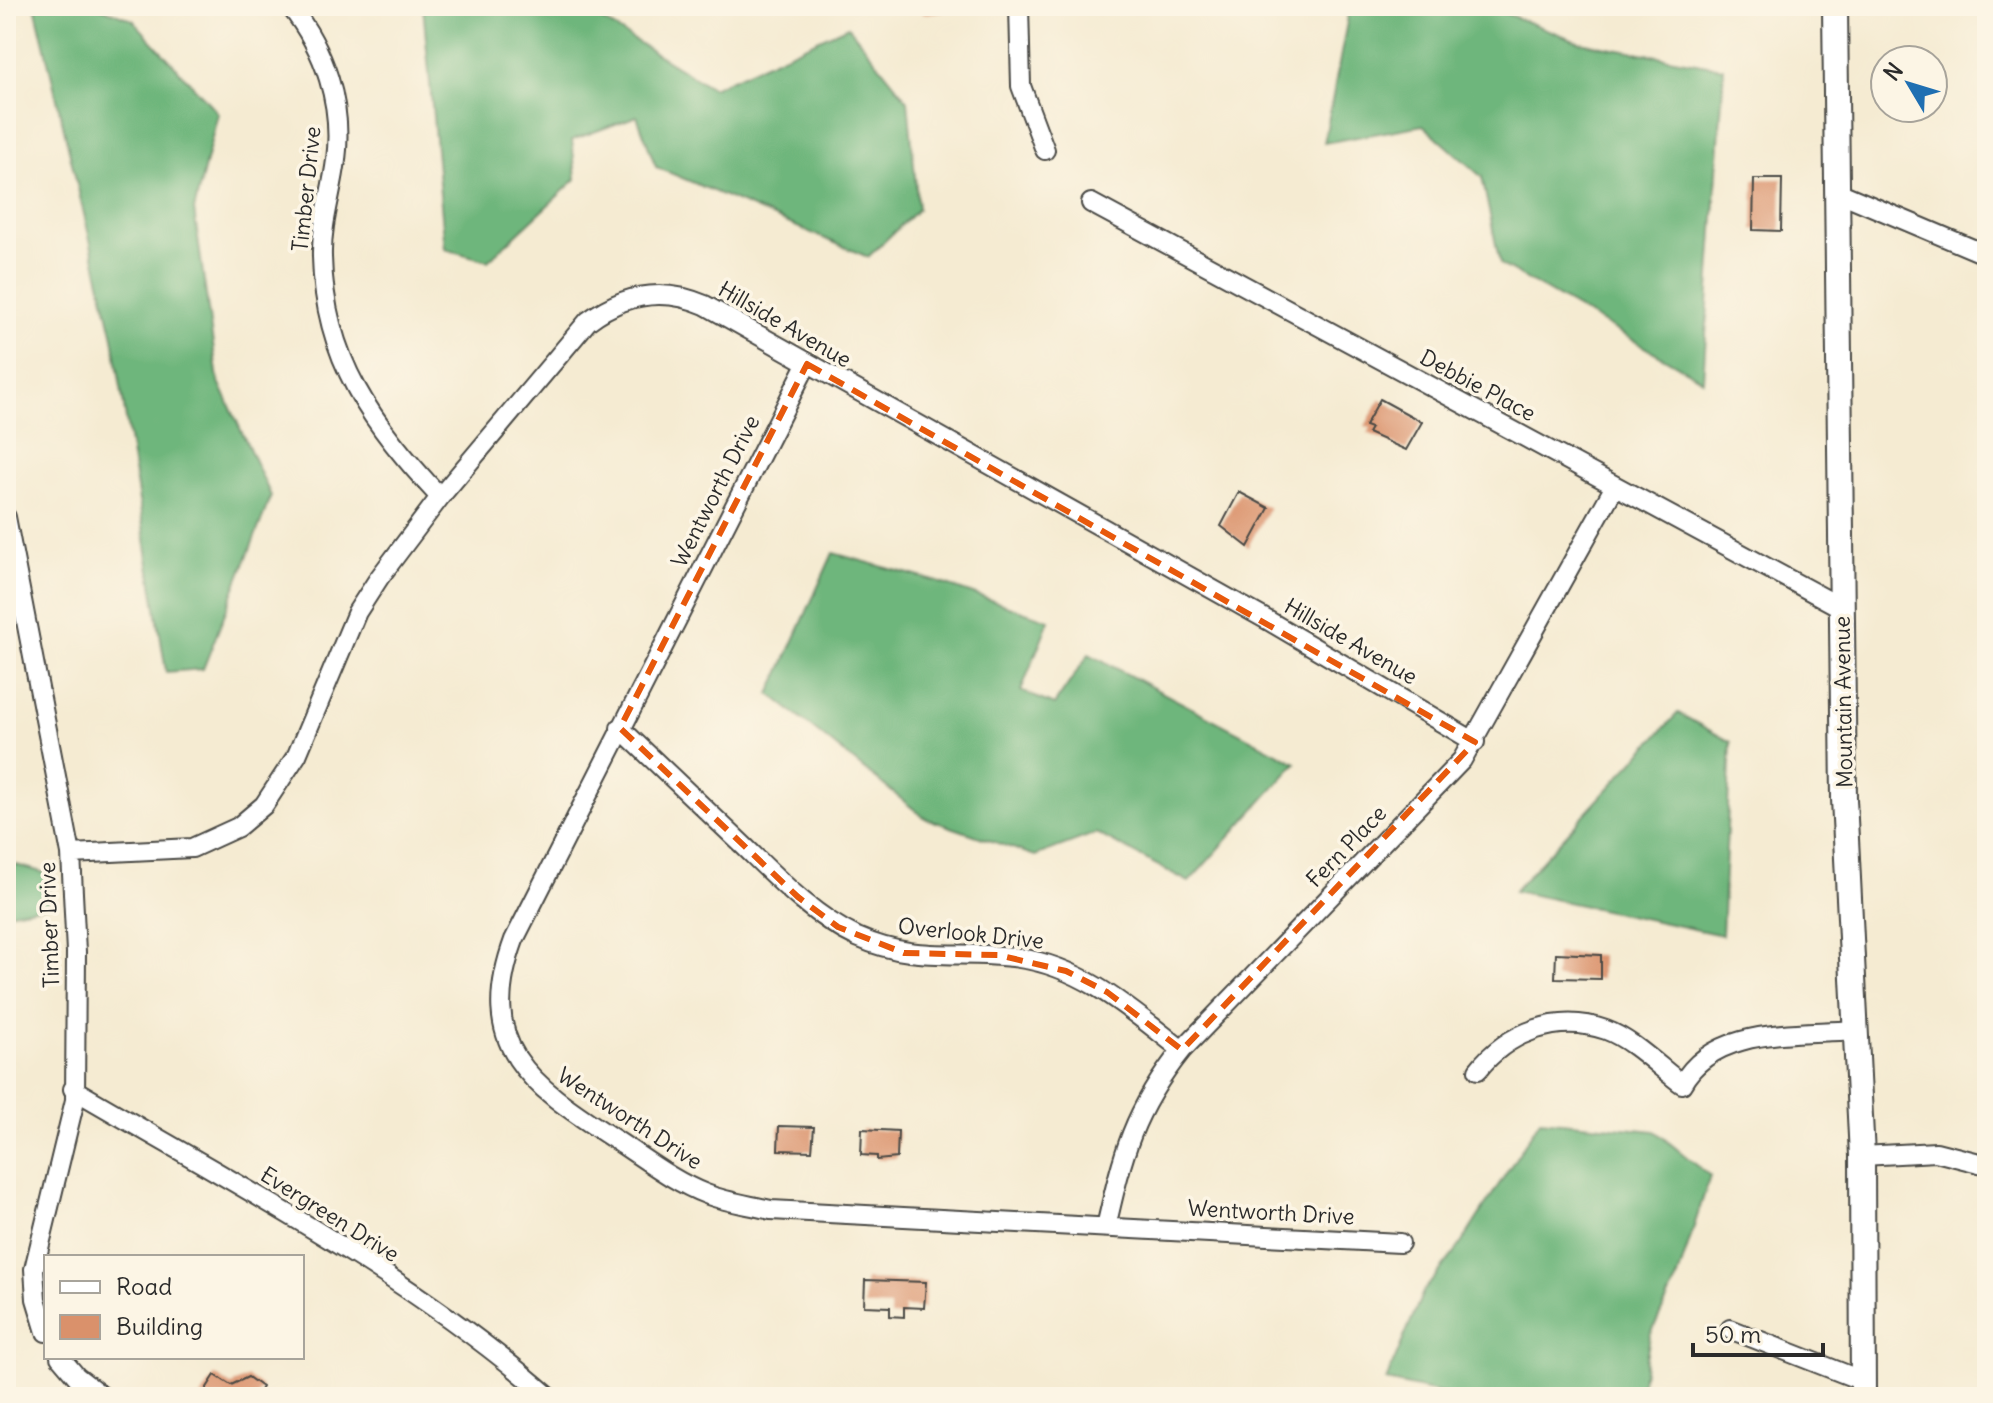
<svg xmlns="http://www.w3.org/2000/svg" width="1993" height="1403" viewBox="0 0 1993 1403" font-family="Delius,sans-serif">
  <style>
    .forest { fill: #6eb67b; stroke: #4c7053; stroke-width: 2 }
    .building { fill: #da916b }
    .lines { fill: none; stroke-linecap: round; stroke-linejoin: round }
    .street-casing { stroke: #494844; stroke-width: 22 }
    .secondary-casing { stroke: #494844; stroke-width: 28 }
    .street { stroke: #fff; stroke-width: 18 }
    .secondary { stroke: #fff; stroke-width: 24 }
    .marked { fill: none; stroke: #e8590c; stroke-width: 6; stroke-dasharray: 16 10; stroke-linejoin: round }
    .labels { text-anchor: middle; stroke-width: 7; stroke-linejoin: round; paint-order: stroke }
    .street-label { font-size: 22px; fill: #2b2b2b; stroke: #fcf5e5 }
  </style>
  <rect width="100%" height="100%" fill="#fcf5e5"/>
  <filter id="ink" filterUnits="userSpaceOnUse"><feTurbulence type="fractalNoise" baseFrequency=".0125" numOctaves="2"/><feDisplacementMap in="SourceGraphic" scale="16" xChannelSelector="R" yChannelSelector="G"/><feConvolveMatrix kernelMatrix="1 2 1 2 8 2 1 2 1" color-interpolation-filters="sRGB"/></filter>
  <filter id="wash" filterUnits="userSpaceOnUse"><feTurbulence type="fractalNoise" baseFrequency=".006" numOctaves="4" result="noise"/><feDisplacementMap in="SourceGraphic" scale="32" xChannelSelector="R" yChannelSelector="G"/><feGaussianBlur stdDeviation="1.8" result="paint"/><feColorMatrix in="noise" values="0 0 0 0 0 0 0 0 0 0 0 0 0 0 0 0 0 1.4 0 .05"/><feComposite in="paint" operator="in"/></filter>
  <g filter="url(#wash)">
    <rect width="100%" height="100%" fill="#f5ebd2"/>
    <path class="forest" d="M 35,6 L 98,6 L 133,20 L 218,113 L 194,210 L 218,380 L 271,496 L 203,669 L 166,672 L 113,337 Z
      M 423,6 L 579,6 L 712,88 L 848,26 L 908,101 L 918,209 L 868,257 L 656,167 L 637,116 L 572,140 L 576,179 L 488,261 L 445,249 Z
      M 1350,6 L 1486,6 L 1580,42 L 1724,68 L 1703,380 L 1500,264 L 1482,177 L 1423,125 L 1324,143 Z
      M 833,553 L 938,582 L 1049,620 L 1021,691 L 1054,705 L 1089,654 L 1296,763 L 1189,882 L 1096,833 L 1035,856 L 925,818 L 770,694 Z
      M 1678,713 L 1731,742 L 1722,935 L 1514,891 Z
      M 6,862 L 52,875 L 46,906 L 6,913 Z
      M 1540,1120 L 1655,1131 L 1710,1176 L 1678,1277 L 1650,1336 L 1639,1397 L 1459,1397 L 1386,1381 L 1423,1292 L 1459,1247 Z"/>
    <g id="blocks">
      <path class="building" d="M 922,6 L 952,6 L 953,10 L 923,14 Z
        M 1754,179 L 1782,179 L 1781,231 L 1753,230 Z
        M 1380,399 L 1422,422 L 1406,450 L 1368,433 L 1371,428 L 1365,426 Z
        M 1239,492 L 1269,508 L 1248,547 L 1221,526 Z
        M 1556,953 L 1601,955 L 1601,979 L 1555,978 Z
        M 779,1126 L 814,1127 L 812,1151 L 778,1150 Z
        M 862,1129 L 898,1131 L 897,1158 L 877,1160 L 877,1156 L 861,1155 Z
        M 865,1280 L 926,1282 L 924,1308 L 904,1307 L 904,1317 L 890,1316 L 890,1307 L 864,1306 Z
        M 215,1375 L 231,1385 L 248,1377 L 262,1387 L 256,1397 L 201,1397 Z"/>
    </g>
  </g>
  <g filter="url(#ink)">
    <use href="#blocks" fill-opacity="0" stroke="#494844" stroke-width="2"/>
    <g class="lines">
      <defs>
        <path id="street" d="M 290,6 C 325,50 343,104 336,160 C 332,193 321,223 322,257 C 324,360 373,425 440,497
          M 1019,6 L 1021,86 L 1045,150
          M 1838,192 L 1987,255
          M 1091,203 L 1842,608
          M 807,364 L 514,940 C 475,1047 530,1084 611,1137 C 641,1156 672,1181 706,1194 C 726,1202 750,1205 771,1210 L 1400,1243
          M 6,517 L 71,854 L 76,952 L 75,1100 L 34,1269 L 36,1299 L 46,1332
          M 620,728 C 661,767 702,806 744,846 C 779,880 813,916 857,937 C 917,964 960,949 1019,958 C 1084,967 1132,1011 1182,1050
          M 71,854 L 192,848 L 238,827 L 264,805 L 297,755 L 357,612 L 379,578 L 440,497 L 588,321 C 624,294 663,287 705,305 L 1269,621 L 1475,742
          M 1478,1070 C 1508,1032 1558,1013 1606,1030 C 1633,1040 1659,1067 1682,1084 C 1714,1026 1796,1035 1853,1030
          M 73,1089 C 235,1184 407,1273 549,1397
          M 1862,1156 L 1936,1152 L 1987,1165
          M 1106,1227 C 1123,1153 1133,1111 1182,1050 L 1462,760 L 1615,486
          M 1730,1329 L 1863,1381
          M 60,1357 L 77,1377 L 103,1397"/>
        <path id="secondary" d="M 1835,6 L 1844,799 L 1862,1156 L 1863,1397"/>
      </defs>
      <use href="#street" class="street-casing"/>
      <use href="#secondary" class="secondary-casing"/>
      <use href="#street" class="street"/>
      <use href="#secondary" class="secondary"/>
    </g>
  </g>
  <path class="marked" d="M 807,364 L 1475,742 L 1182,1050 L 1107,992 L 1066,971 L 998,955 L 904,953 L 838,927 L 798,897 L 620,728 Z"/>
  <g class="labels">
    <g class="street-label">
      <text transform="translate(306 189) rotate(-84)" y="8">Timber Drive</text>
      <text transform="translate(785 324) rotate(30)" y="8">Hillside Avenue</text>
      <text transform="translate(1478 385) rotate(28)" y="8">Debbie Place</text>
      <text transform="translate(715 491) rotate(-63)" y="8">Wentworth Drive</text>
      <text transform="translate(1351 641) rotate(30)" y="8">Hillside Avenue</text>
      <text transform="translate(1843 702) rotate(-91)" y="8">Mountain Avenue</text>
      <text transform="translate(1346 846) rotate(-46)" y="8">Fern Place</text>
      <text transform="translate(49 925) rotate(-92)" y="8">Timber Drive</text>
      <text transform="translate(971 933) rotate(6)" y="8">Overlook Drive</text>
      <text transform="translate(630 1118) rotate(33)" y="8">Wentworth Drive</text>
      <text transform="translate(1271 1212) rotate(3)" y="8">Wentworth Drive</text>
      <text transform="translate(330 1214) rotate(32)" y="8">Evergreen Drive</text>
    </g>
  </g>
  <rect width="1993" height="1403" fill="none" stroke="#fcf5e5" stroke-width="32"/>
  <rect x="44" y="1255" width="260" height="104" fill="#fcf5e5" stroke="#a8a49b" stroke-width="2"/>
  <rect x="60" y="1281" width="40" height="12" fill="#ffffff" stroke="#a8a49b" stroke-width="2"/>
  <text x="116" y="1295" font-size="24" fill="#2b2b2b">Road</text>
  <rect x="60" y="1315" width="40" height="24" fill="#da916b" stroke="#a8a49b" stroke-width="2"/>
  <text x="116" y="1335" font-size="24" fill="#2b2b2b">Building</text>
  <g transform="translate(1909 84) rotate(308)"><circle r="38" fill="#fcf5e5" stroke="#a8a49b" stroke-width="2"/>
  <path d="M0-6L14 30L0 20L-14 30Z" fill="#1f6fb2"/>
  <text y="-12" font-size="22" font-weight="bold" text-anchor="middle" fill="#2b2b2b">N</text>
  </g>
  <path d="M1693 1343v12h130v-12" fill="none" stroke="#2b2b2b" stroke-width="4"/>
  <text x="1705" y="1343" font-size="24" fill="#2b2b2b" stroke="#fcf5e5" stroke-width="6" paint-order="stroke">50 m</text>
</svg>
